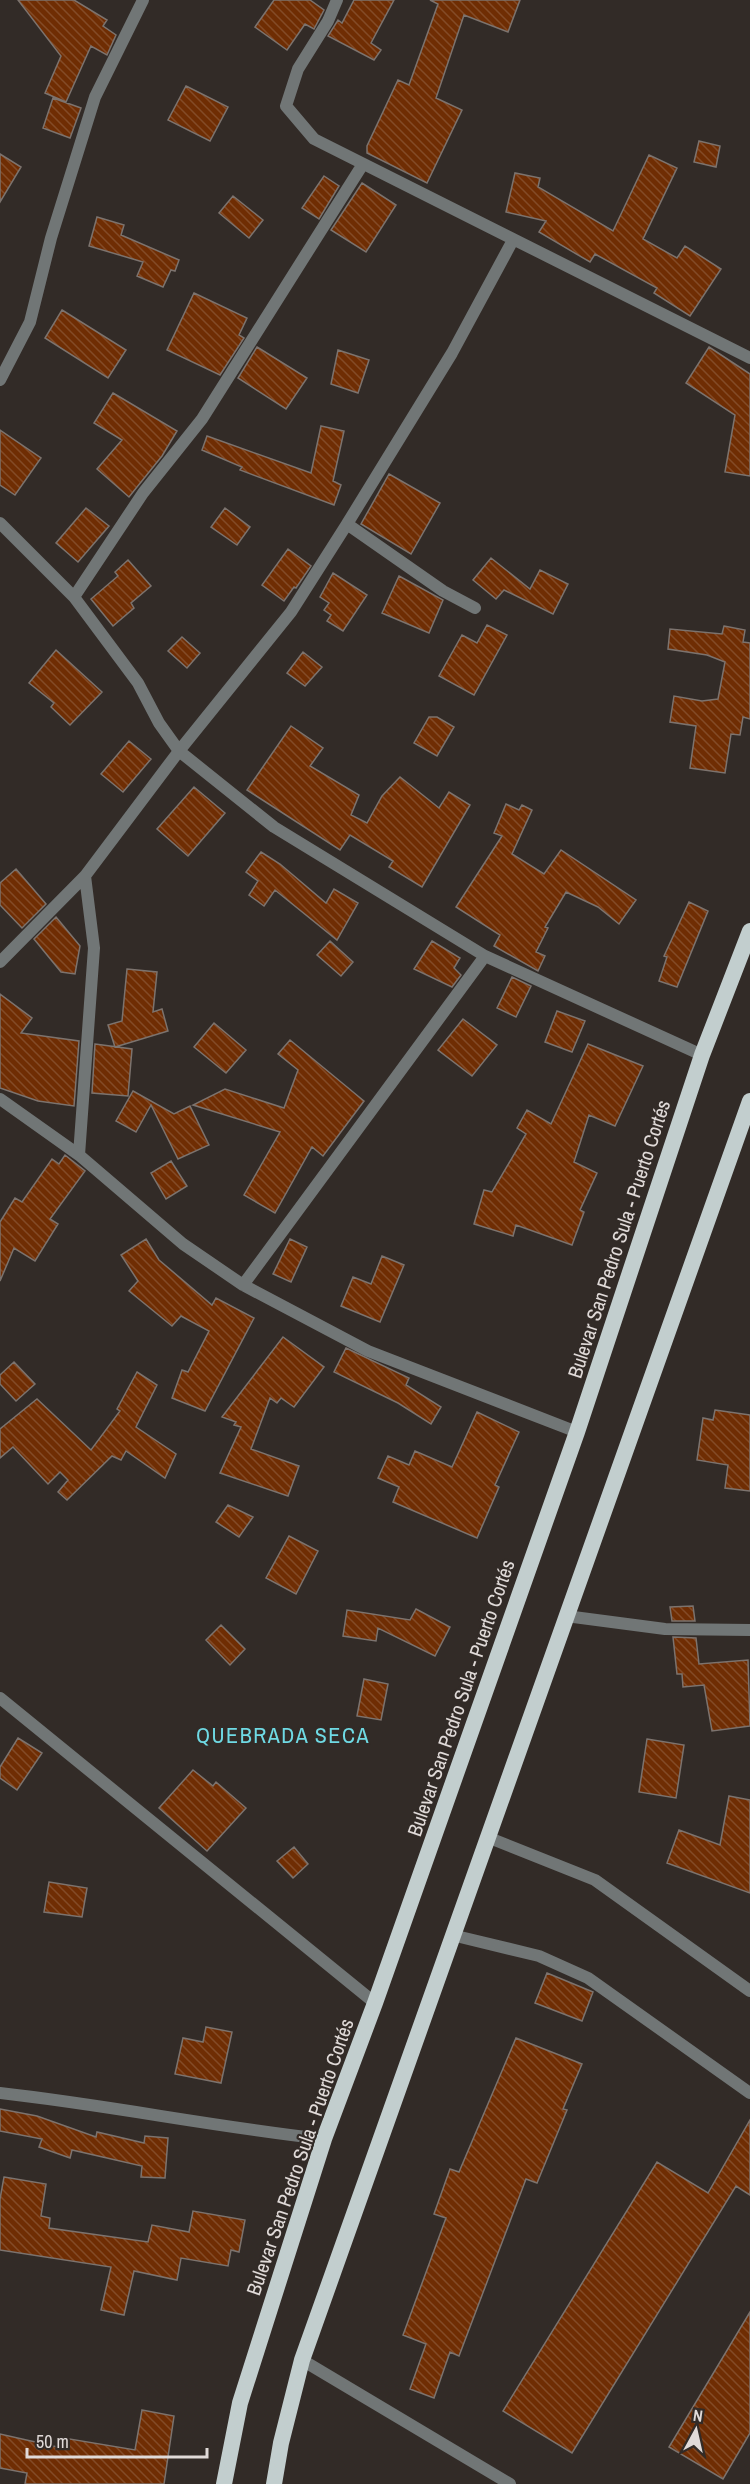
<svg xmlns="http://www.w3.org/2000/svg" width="750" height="2484" viewBox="0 0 750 2484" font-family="'Archivo Narrow',sans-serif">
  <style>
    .building { fill: url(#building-back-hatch); stroke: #7c736e; stroke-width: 1.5 }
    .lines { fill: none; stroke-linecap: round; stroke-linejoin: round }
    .service { stroke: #717676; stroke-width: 12 }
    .minor { stroke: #717676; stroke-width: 12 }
    .trunk { stroke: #c2cece; stroke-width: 16 }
    .labels { text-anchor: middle; stroke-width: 4.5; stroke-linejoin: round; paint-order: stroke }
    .street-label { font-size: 20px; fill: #e0dad8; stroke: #322b27 }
    .quarter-label { font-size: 22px; letter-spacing: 1.5px; fill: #6fdae4; stroke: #322b27 }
  </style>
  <defs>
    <pattern id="building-back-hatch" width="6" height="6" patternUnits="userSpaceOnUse" patternTransform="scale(1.5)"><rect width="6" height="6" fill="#6f2d03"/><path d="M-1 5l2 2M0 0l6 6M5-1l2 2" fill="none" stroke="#834b27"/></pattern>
  </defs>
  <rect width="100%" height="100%" fill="#322b27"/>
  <path class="building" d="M 18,0 L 74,0 L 107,20 L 103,26 L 116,35 L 107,55 L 91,46 L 66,102 L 45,93 L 61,56 Z
    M 274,0 L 310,0 L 324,10 L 314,29 L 305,24 L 287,50 L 255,27 Z
    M 354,0 L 394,0 L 371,43 L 381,50 L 374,60 L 328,36 L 338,20 L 342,23 Z
    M 430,0 L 520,0 L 508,32 L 464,15 L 436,98 L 462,110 L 427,183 L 367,153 L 367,146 L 398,80 L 409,85 L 438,4 Z
    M 186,86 L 228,107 L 210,141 L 168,120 Z
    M 53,98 L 81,108 L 70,138 L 43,128 Z
    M 699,141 L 720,146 L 716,167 L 694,162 Z
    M 0,154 L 21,167 L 0,202 Z
    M 649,155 L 677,168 L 643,239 L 677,258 L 685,246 L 721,269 L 690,316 L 654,293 L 657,288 L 595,254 L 590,262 L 539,232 L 546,221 L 506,212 L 515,173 L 540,178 L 538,187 L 613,231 Z
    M 324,176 L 339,186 L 319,219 L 302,208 Z
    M 362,183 L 396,205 L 366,252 L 331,230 Z
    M 233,196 L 263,220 L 249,238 L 219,213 Z
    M 97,217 L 124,225 L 121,235 L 179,260 L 175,271 L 171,270 L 163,287 L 137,276 L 143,262 L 89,246 Z
    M 194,293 L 247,318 L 239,335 L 244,338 L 220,375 L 167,350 Z
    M 62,310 L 126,350 L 108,378 L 45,338 Z
    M 257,347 L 307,378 L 286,409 L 238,378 Z
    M 709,347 L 750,374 L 750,476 L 725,472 L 735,415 L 686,383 Z
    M 338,350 L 369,360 L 358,393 L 331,384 Z
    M 113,393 L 177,431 L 162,456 L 129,497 L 97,469 L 122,440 L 94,423 Z
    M 321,426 L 344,431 L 333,481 L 341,485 L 334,505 L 240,470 L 242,467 L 202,450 L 207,436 L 311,473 Z
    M 0,430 L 41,458 L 15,495 L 0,485 Z
    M 389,474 L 440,503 L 411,554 L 361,524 Z
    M 86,508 L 109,526 L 78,562 L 56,543 Z
    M 225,508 L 250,527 L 237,545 L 211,527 Z
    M 288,549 L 311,566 L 296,588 L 294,587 L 284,601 L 262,585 Z
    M 491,558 L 530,589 L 540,570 L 568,584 L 553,614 L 504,590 L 496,599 L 473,580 Z
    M 128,560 L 151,586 L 131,603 L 134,608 L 113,626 L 91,599 L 118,576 L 115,572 Z
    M 333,573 L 367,595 L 343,631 L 327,621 L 331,615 L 324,610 L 329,603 L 320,597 Z
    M 399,576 L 443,600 L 429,633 L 382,613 Z
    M 487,625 L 507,635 L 474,695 L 439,676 L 462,635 L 477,643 Z
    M 724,626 L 745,630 L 743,642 L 750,643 L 750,719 L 743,717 L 740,735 L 731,734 L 725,773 L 690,768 L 696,726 L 670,722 L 674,696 L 702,701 L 718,699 L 725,662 L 707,655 L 668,649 L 670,629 L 722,634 Z
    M 182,637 L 200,653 L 187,668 L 168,651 Z
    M 56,650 L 102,692 L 70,725 L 51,707 L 54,703 L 29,683 Z
    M 303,652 L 322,667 L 305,686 L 287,673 Z
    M 429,717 L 437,717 L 454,727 L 437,756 L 414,743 Z
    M 291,726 L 323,748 L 310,766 L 359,795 L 351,815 L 367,823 L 382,796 L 400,777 L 439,808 L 449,792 L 470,805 L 422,887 L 389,867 L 393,861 L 350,835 L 340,850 L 247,790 Z
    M 129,741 L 151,759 L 123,792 L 101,774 Z
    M 194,787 L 225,813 L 188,856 L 157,829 Z
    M 506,804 L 519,810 L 522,805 L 532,810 L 512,854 L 544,874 L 561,850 L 636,900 L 619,924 L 598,907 L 566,892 L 545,927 L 548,928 L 536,952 L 545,956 L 538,971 L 494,946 L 500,935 L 456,907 L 502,836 L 494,833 Z
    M 261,852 L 280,864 L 326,903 L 334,889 L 358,903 L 337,940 L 275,890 L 264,906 L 249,895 L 258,881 L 246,872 Z
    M 16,869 L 46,904 L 22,928 L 0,905 L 0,883 Z
    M 689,902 L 708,911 L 677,987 L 659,981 L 667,957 L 664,956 Z
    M 56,917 L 80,946 L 75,974 L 61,972 L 34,939 Z
    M 330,941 L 353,962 L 341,976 L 317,955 Z
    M 432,941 L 460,958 L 454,968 L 461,975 L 452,987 L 414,969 Z
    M 127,969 L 157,972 L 153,1012 L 162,1009 L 168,1031 L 115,1047 L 108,1025 L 122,1021 Z
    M 512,977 L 531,986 L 516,1017 L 497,1008 Z
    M 0,994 L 32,1018 L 21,1033 L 79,1041 L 74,1106 L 38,1101 L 0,1088 Z
    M 557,1011 L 585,1021 L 572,1052 L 545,1042 Z
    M 463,1019 L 497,1045 L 472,1076 L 438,1050 Z
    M 214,1023 L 246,1050 L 226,1073 L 194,1047 Z
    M 290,1040 L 364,1101 L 323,1156 L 312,1147 L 275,1213 L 244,1195 L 280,1132 L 193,1105 L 225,1089 L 284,1108 L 298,1070 L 278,1054 Z
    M 95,1044 L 132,1049 L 128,1096 L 92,1093 Z
    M 588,1044 L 643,1066 L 615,1126 L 589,1115 L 574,1162 L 597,1173 L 580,1210 L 584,1212 L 572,1245 L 516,1225 L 513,1236 L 474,1224 L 484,1190 L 492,1192 L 526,1134 L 517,1128 L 527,1110 L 551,1124 Z
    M 133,1091 L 174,1114 L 190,1106 L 209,1145 L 178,1159 L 151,1105 L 136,1132 L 116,1121 Z
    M 65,1155 L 85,1171 L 50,1219 L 58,1224 L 35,1261 L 14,1248 L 0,1281 L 0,1222 L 15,1198 L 22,1202 L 52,1159 L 59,1164 Z
    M 171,1161 L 187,1186 L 166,1199 L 151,1173 Z
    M 146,1239 L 159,1260 L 212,1305 L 216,1298 L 254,1318 L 205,1411 L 172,1398 L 182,1370 L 188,1372 L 209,1331 L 181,1316 L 172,1326 L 129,1291 L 138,1281 L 121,1255 Z
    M 290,1239 L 307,1247 L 291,1282 L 273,1274 Z
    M 382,1256 L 404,1265 L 380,1322 L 341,1306 L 353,1277 L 371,1284 Z
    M 283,1337 L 324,1367 L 294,1407 L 281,1398 L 277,1403 L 270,1398 L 251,1449 L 299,1466 L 288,1496 L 220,1473 L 241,1427 L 234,1425 L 236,1422 L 222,1417 Z
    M 346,1348 L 409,1378 L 406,1385 L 441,1407 L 431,1424 L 398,1403 L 334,1372 Z
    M 14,1362 L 35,1384 L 16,1401 L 0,1384 L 0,1375 Z
    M 137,1372 L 157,1385 L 136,1427 L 176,1454 L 165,1478 L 126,1451 L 121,1460 L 112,1456 L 67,1500 L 58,1492 L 68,1480 L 60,1472 L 48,1484 L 13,1447 L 0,1458 L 0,1429 L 37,1399 L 91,1450 L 120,1411 L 117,1409 Z
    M 715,1410 L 750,1415 L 750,1491 L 725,1488 L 728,1465 L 697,1460 L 703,1418 L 713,1420 Z
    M 477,1412 L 519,1432 L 495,1485 L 499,1487 L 477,1538 L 393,1502 L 399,1487 L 378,1478 L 388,1456 L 409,1465 L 415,1451 L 452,1467 Z
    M 228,1505 L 253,1517 L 239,1537 L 216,1522 Z
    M 289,1536 L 318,1551 L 296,1594 L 266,1578 Z
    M 693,1606 L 695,1621 L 672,1621 L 670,1607 Z
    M 416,1609 L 450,1627 L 435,1656 L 378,1628 L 376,1641 L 343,1636 L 347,1610 L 410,1620 Z
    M 221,1625 L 245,1649 L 230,1665 L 206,1640 Z
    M 673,1637 L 696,1638 L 699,1664 L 748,1660 L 750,1726 L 712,1731 L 704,1685 L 683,1687 L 682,1674 L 677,1674 Z
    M 364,1679 L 388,1684 L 381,1720 L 357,1716 Z
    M 18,1738 L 42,1753 L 17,1790 L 0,1778 L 0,1767 Z
    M 647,1739 L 684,1745 L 676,1798 L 639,1792 Z
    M 193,1770 L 213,1786 L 216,1782 L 246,1808 L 207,1851 L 159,1808 Z
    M 729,1796 L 750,1800 L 750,1893 L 667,1863 L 679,1830 L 720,1845 Z
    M 294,1847 L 308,1864 L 293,1878 L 277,1861 Z
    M 49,1882 L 87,1888 L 82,1917 L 44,1912 Z
    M 547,1973 L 593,1992 L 582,2021 L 535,2003 Z
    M 206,2027 L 232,2032 L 221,2083 L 175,2074 L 183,2038 L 203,2042 Z
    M 516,2038 L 582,2064 L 563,2109 L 567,2110 L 537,2183 L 526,2179 L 459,2356 L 450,2352 L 434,2398 L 410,2389 L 426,2344 L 403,2335 L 446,2218 L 434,2214 L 450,2169 L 459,2172 Z
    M 0,2109 L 37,2116 L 96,2137 L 97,2132 L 144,2143 L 145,2136 L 168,2138 L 165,2178 L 141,2177 L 142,2166 L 72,2150 L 70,2158 L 39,2147 L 42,2139 L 0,2131 Z
    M 750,2120 L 750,2195 L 736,2186 L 572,2453 L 503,2411 L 657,2162 L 708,2193 Z
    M 4,2177 L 46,2184 L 41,2216 L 50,2218 L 49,2228 L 148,2242 L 152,2225 L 189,2232 L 193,2211 L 245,2220 L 239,2252 L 231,2250 L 228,2266 L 181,2258 L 177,2280 L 134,2271 L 124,2315 L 101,2310 L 111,2267 L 0,2250 L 0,2199 Z
    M 750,2312 L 750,2433 L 723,2479 L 669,2447 Z
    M 142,2410 L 174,2416 L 164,2484 L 25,2484 L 27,2473 L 0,2468 L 0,2434 L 62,2448 L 64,2438 L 135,2450 Z"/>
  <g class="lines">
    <path class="service" d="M 302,2360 L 510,2484"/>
    <path class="minor" d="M 337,0 L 328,21 L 298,69 L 286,106 L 314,139 L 750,358
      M 0,380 L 30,322 L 51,238 L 95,97 L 143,0
      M 0,523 L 74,597 L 138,683 L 159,723 L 179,751 L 274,827 L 485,956 L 702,1055
      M 347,524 L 452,353 L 513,240
      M 74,597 L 143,493 L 202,419 L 363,164
      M 0,962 L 85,876 L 179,751 L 291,612 L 347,524 L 443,591 L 475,608
      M 0,1099 L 79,1155 L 183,1244 L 243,1285 L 368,1351 L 577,1432
      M 79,1155 L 94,948 L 85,876
      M 243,1285 L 485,956
      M 566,1616 L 665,1629 L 750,1630
      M 0,1698 L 375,2003
      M 487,1837 L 595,1880 L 750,1991
      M 452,1935 L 539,1956 L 588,1978 L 750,2093
      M 0,2093 C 108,2105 215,2127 324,2139"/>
    <path class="trunk" d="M 224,2484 L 240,2403 L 324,2139 L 375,2003 L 577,1432 L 702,1055 L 750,931
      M 274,2484 L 281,2443 L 302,2360 L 750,1101"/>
  </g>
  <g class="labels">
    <g class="street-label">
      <text transform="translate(619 1239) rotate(-72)" y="7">Bulevar San Pedro Sula - Puerto Cortés</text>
      <text transform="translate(461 1698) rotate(-71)" y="7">Bulevar San Pedro Sula - Puerto Cortés</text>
      <text transform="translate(300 2157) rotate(-71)" y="7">Bulevar San Pedro Sula - Puerto Cortés</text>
    </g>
    <g class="quarter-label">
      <text x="283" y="1743">QUEBRADA SECA</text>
    </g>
  </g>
  <g transform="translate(696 2430) rotate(8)" stroke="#322b27" stroke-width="4.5" paint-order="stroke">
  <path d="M0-4.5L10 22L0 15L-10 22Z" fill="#e0dad8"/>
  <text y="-9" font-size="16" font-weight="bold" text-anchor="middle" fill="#e0dad8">N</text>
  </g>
  <path d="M27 2448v9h180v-9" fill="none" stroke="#e0dad8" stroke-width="3"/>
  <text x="36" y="2448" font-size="18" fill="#e0dad8" stroke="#322b27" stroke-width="4.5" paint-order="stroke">50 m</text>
</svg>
